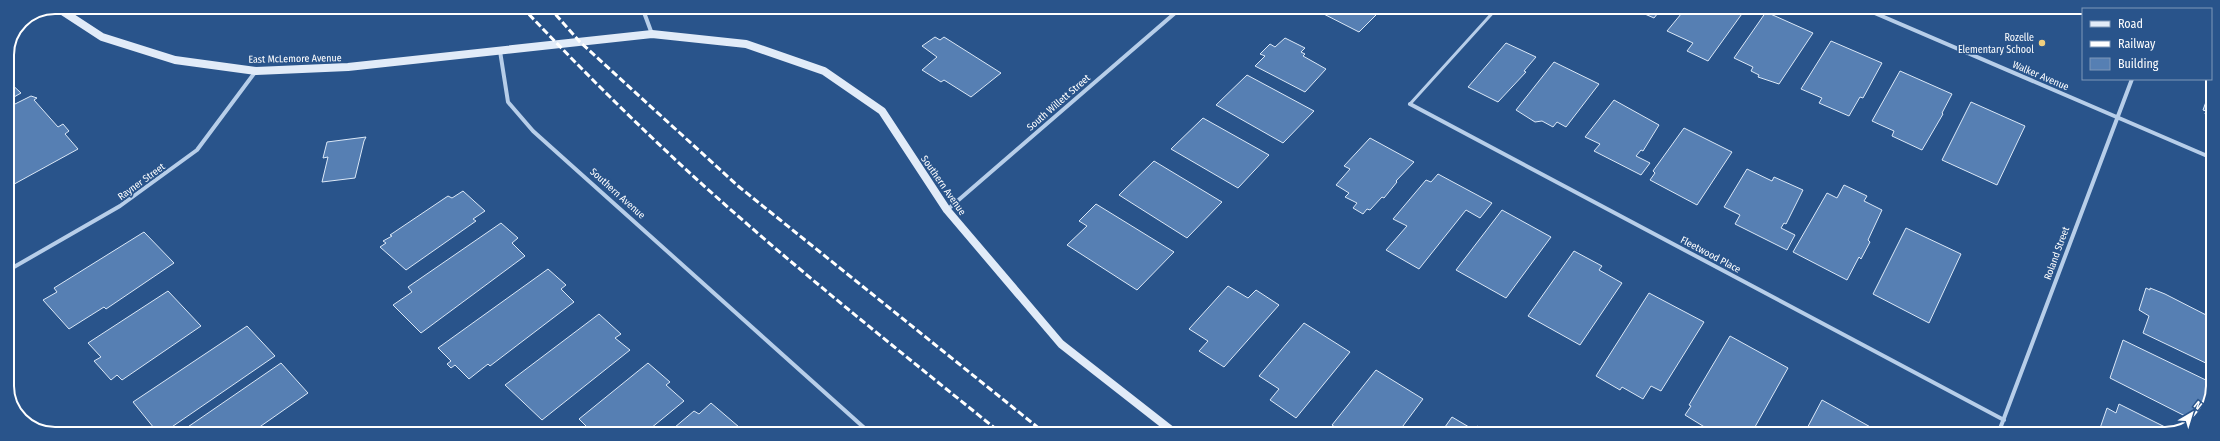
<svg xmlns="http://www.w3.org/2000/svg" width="2220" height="441" viewBox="0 0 2220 441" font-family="'Fira Sans Condensed',sans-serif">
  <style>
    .building { fill: #567fb3; stroke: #dbe8f7 }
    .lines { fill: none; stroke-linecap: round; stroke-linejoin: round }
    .service { stroke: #b7cee9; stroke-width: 3 }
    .minor { stroke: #b7cee9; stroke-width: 4 }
    .secondary { stroke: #e1ebf8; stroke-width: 8 }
    .rail { stroke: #fff; stroke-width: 3; stroke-dasharray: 7 3; stroke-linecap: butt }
    .poi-dot { fill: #f0cf7e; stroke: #29548b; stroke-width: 1.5 }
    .labels { text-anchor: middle; stroke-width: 3.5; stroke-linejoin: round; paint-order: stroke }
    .poi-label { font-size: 10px; fill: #fff; stroke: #29548b; text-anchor: end }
    .street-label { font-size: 10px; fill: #fff; stroke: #29548b }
    .rim { fill: none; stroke: #fff; stroke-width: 2 }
  </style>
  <rect width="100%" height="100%" fill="#29548b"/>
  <path class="building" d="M 1312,8 L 1383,8 L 1359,32 Z
    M 1631,8 L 1662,8 L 1654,18 Z
    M 1686,8 L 1737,8 L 1744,11 L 1708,61 L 1687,51 L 1693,43 L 1667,31 Z
    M 1766,12 L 1813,33 L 1779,84 L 1758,77 L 1759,75 L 1751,71 L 1753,67 L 1734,58 Z
    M 935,37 L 940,40 L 944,37 L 1001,73 L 971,97 L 944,80 L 941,82 L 922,70 L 937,57 L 922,46 Z
    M 1285,38 L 1305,48 L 1301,52 L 1305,54 L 1303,56 L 1326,69 L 1305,92 L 1255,66 L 1265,56 L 1260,54 L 1270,44 L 1275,47 Z
    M 1831,41 L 1882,63 L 1863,98 L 1860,97 L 1849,116 L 1819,103 L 1822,98 L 1801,89 Z
    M 1506,43 L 1536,57 L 1524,71 L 1526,72 L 1498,102 L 1468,87 Z
    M 1554,62 L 1599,84 L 1566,127 L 1557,122 L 1553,127 L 1542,121 L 1535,122 L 1516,110 Z
    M 1900,71 L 1952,94 L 1942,113 L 1943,114 L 1922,150 L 1892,136 L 1894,131 L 1872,121 Z
    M 1247,75 L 1314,111 L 1283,143 L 1216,105 Z
    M 7,80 L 21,93 L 7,101 Z
    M 2211,88 L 2213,89 L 2213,117 L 2205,114 L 2206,111 L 2203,110 Z
    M 31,96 L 37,98 L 34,100 L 58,127 L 63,124 L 69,131 L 65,134 L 78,149 L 7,188 L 7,108 Z
    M 1614,100 L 1659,125 L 1643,151 L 1641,150 L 1636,156 L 1650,163 L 1641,175 L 1594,151 L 1600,144 L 1585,137 Z
    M 1971,102 L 2025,126 L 1997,185 L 1942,160 Z
    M 1203,118 L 1269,155 L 1238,188 L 1171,149 Z
    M 1684,128 L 1732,152 L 1697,205 L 1650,180 L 1655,173 L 1653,171 Z
    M 366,137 L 364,141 L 355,178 L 322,182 L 328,157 L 323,158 L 327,142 Z
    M 1370,138 L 1414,162 L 1396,181 L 1397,182 L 1384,198 L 1382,197 L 1370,210 L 1367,209 L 1363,214 L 1353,208 L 1357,203 L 1345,197 L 1349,193 L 1336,185 L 1350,169 L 1344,166 Z
    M 1154,161 L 1222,202 L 1187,238 L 1119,195 Z
    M 1747,169 L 1772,181 L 1774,177 L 1803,190 L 1786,224 L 1784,223 L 1781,228 L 1795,235 L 1787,250 L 1735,224 L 1740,215 L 1724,207 Z
    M 1438,174 L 1492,203 L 1480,218 L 1466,210 L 1419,269 L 1386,250 L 1407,226 L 1393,219 L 1426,180 L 1431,182 Z
    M 1844,185 L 1867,196 L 1864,201 L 1882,210 L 1868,240 L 1870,242 L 1861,259 L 1859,257 L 1847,280 L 1793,252 L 1827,193 L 1837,198 Z
    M 463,191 L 485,211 L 473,219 L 476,221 L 406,270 L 380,247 L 386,243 L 383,241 L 392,236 L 390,235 L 448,196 L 452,198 Z
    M 1096,204 L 1174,252 L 1137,290 L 1067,245 L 1087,226 L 1079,221 Z
    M 1502,210 L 1551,237 L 1506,298 L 1456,270 Z
    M 501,223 L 518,238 L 512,243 L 525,256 L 421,333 L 393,305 L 412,292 L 408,287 Z
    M 1906,228 L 1961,254 L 1929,323 L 1873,294 Z
    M 144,232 L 174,263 L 106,309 L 104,307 L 69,329 L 43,300 L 57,292 L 54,288 Z
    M 1574,251 L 1602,266 L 1599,270 L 1622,283 L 1580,345 L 1528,316 Z
    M 548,269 L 566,285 L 561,289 L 574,302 L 490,366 L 488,364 L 469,379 L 455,365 L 451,368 L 447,364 L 451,361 L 438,348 Z
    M 1228,286 L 1248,298 L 1256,290 L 1279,305 L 1224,367 L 1199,351 L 1208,341 L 1189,329 Z
    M 2146,288 L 2150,290 L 2150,288 L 2165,294 L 2212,318 L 2212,366 L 2143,333 L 2149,316 L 2139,310 Z
    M 168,291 L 201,326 L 122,380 L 117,375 L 111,380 L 94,361 L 101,357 L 88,343 Z
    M 1649,293 L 1704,322 L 1661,391 L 1651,386 L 1643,399 L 1622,387 L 1620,390 L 1596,376 Z
    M 599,314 L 621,334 L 615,338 L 630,350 L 542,420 L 505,385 Z
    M 1304,323 L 1350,352 L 1296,418 L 1270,400 L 1279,389 L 1259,376 Z
    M 247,326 L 275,356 L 163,433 L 158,433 L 133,402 Z
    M 1730,336 L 1788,368 L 1751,434 L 1723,434 L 1713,428 L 1711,431 L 1685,415 L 1691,406 L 1689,405 Z
    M 2123,340 L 2212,383 L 2212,395 L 2197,422 L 2110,378 Z
    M 281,363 L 308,393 L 251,433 L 179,433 Z
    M 648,363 L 670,382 L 666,385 L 684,401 L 645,433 L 593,433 L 579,419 Z
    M 1376,370 L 1423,399 L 1397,434 L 1345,434 L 1332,425 Z
    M 1822,400 L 1883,434 L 1804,434 Z
    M 711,403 L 746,433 L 668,433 L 694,411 L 699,414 Z
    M 2119,404 L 2173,431 L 2165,434 L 2098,434 L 2107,408 L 2116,413 Z
    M 1452,417 L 1474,430 L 1477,426 L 1489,434 L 1440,434 Z"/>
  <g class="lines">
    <path class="service" d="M 1410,104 L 1497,8"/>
    <path class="minor" d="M 642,7 L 652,34
      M 1863,8 L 2212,158
      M 500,51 L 508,102 L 533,131 L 870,433
      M 1410,104 L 2004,420
      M 947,210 L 1182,7
      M 7,271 L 120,206 L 197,150 L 256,71
      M 858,433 L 864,428
      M 1998,434 L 2132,79"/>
    <path class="secondary" d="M 56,7 L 102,37 L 175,60 L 256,71 L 348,67 L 652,34 L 746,44 L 824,71 L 882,111 L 947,210 L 1061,344 L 1176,434"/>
    <path class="rail" d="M 522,7 C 577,65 633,121 692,175 C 792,266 897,349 1002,434
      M 549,7 L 580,42 L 738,186 L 1046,434"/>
  </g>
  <circle class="poi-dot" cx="2042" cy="43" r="4"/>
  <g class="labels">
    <g class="poi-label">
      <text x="2034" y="41">Rozelle<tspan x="2034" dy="12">Elementary School</tspan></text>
    </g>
    <g class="street-label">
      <text transform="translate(295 58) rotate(-1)" y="4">East McLemore Avenue</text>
      <text transform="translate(2041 75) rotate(23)" y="4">Walker Avenue</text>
      <text transform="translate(1058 102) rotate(-41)" y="4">South Willett Street</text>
      <text transform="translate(141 181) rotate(-36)" y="4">Rayner Street</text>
      <text transform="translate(944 185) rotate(55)" y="4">Southern Avenue</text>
      <text transform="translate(618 193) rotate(42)" y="4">Southern Avenue</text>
      <text transform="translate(2056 253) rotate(-70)" y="4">Roland Street</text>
      <text transform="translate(1711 254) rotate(28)" y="4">Fleetwood Place</text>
    </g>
  </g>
  <path d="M0 0H2220V441H0ZM55 14H2165A41 41 0 0 1 2206 55V386A41 41 0 0 1 2165 427H55A41 41 0 0 1 14 386V55A41 41 0 0 1 55 14Z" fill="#29548b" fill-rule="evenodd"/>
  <path class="rim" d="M55 14H2165A41 41 0 0 1 2206 55V386A41 41 0 0 1 2165 427H55A41 41 0 0 1 14 386V55A41 41 0 0 1 55 14Z"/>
  <rect x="2082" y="8" width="130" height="72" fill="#29548b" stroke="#7f98b9"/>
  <rect x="2090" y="21" width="20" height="6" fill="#e1ebf8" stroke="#7f98b9"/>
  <text x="2118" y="28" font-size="12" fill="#ffffff">Road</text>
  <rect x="2090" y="41" width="20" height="6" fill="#ffffff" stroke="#7f98b9"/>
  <text x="2118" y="48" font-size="12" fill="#ffffff">Railway</text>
  <rect x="2090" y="58" width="20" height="12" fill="#567fb3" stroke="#7f98b9"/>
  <text x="2118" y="68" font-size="12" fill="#ffffff">Building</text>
  <g transform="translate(2192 413) rotate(38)" stroke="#29548b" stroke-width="3" paint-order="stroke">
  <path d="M0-3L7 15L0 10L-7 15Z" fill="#ffffff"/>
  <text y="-6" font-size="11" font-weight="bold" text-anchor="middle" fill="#ffffff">N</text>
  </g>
</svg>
